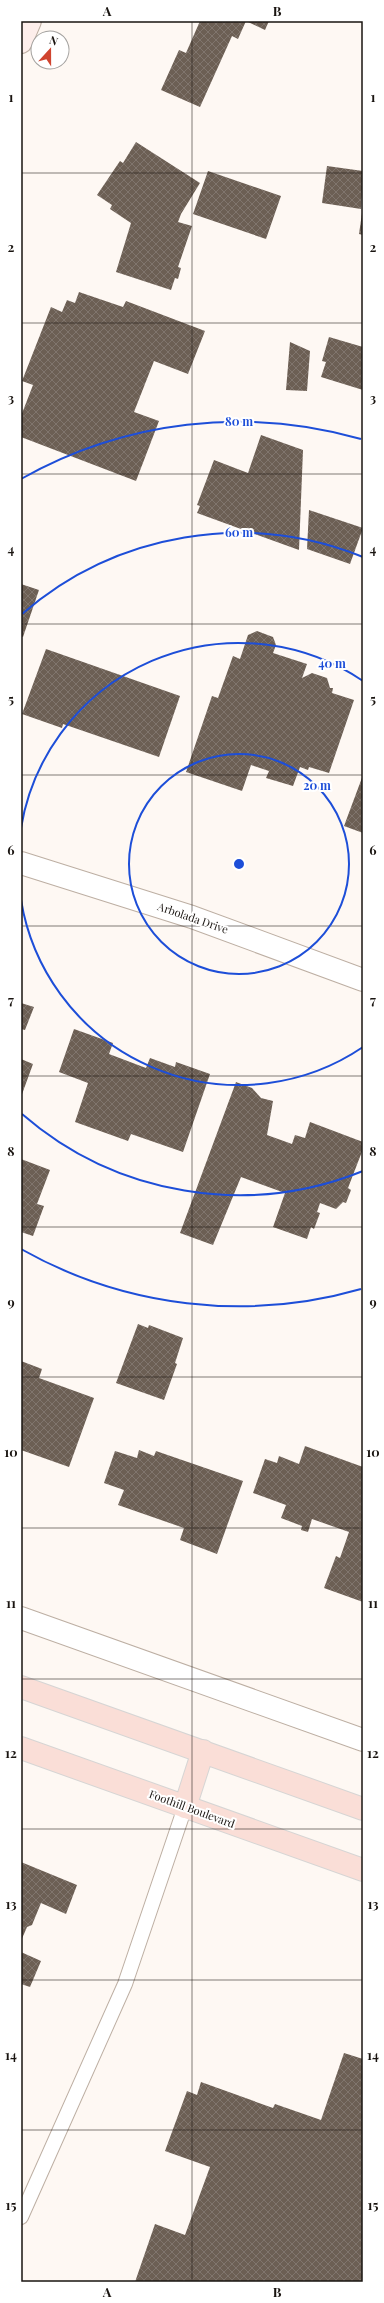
<svg xmlns="http://www.w3.org/2000/svg" width="384" height="2303" viewBox="0 0 384 2303" font-family="'Playfair Display',serif">
  <style>
    .building { fill: url(#building-cross-hatch) }
    .lines { fill: none; stroke-linecap: round; stroke-linejoin: round }
    .lane-casing { stroke: #bdafa3; stroke-width: 16 }
    .street-casing { stroke: #bdafa3; stroke-width: 24 }
    .secondary-casing { stroke: #bdafa3; stroke-width: 24 }
    .primary-casing { stroke: #d6d5d4; stroke-width: 24 }
    .lane { stroke: #fff; stroke-width: 14 }
    .street { stroke: #fff; stroke-width: 22 }
    .secondary { stroke: #fdeeeb; stroke-width: 22 }
    .primary { stroke: #faded7; stroke-width: 22 }
    .grid { fill: none; stroke: #191410; stroke-width: 1; stroke-opacity: 0.55 }
    .ring { fill: none; stroke: #1d4ed8; stroke-width: 2 }
    .labels { text-anchor: middle; stroke-width: 4; stroke-linejoin: round; paint-order: stroke }
    .street-label { font-size: 11px; fill: #191410; stroke: #fff }
    .centre { fill: #1d4ed8; stroke: #fff; stroke-width: 2 }
    .ring-label { font-size: 12px; text-anchor: middle; font-weight: bold; fill: #1d4ed8; stroke: #fff; stroke-width: 4; stroke-linejoin: round; paint-order: stroke }
    .neatline { fill: none; stroke: #191410; stroke-width: 1.5 }
    .grid-label { font-size: 13px; text-anchor: middle; font-weight: bold; fill: #191410 }
  </style>
  <defs>
    <pattern id="building-cross-hatch" width="8" height="8" patternUnits="userSpaceOnUse"><rect width="8" height="8" fill="#6c5f54"/><path d="M0 0l8 8M0 8l8-8" fill="none" stroke="#80756d"/></pattern>
  </defs>
  <rect width="100%" height="100%" fill="#fef8f3"/>
  <path class="building" d="M 200,21 L 269,21 L 265,30 L 246,21 L 238,39 L 232,36 L 200,107 L 161,90 L 179,50 L 186,53 Z
    M 136,142 L 200,183 L 181,214 L 178,222 L 192,226 L 178,267 L 181,268 L 178,279 L 175,278 L 171,290 L 116,272 L 131,223 L 110,209 L 112,205 L 97,195 L 120,161 L 123,163 Z
    M 327,166 L 363,171 L 361,209 L 322,203 Z
    M 208,171 L 281,196 L 266,239 L 193,214 Z
    M 362,213 L 363,213 L 363,235 L 359,234 Z
    M 79,292 L 123,307 L 126,301 L 205,331 L 188,374 L 154,361 L 134,412 L 159,421 L 136,481 L 21,437 L 21,416 L 33,385 L 22,381 L 51,307 L 62,312 L 67,300 L 75,303 Z
    M 329,337 L 363,347 L 363,390 L 321,377 L 326,362 L 322,361 Z
    M 290,342 L 310,351 L 307,391 L 286,390 Z
    M 261,435 L 303,450 L 299,550 L 197,513 L 200,506 L 197,505 L 214,460 L 248,473 Z
    M 309,510 L 363,528 L 350,564 L 307,549 Z
    M 21,584 L 39,590 L 23,637 L 21,636 Z
    M 257,631 L 273,637 L 276,645 L 273,653 L 307,664 L 302,678 L 312,673 L 327,678 L 330,688 L 333,688 L 332,693 L 354,700 L 329,773 L 309,767 L 308,770 L 300,767 L 293,786 L 266,778 L 269,771 L 251,765 L 242,791 L 186,772 L 212,696 L 218,698 L 233,656 L 240,659 L 248,635 Z
    M 46,649 L 180,696 L 159,757 L 63,724 L 62,728 L 22,714 Z
    M 363,775 L 363,833 L 344,826 Z
    M 21,1003 L 34,1007 L 25,1030 L 21,1029 Z
    M 74,1029 L 113,1043 L 109,1054 L 146,1068 L 150,1058 L 175,1067 L 176,1062 L 210,1074 L 183,1152 L 131,1134 L 128,1141 L 75,1122 L 88,1083 L 59,1072 Z
    M 21,1059 L 33,1064 L 21,1097 Z
    M 236,1082 L 252,1088 L 261,1098 L 273,1101 L 267,1135 L 292,1144 L 295,1135 L 305,1138 L 310,1122 L 363,1142 L 363,1149 L 348,1188 L 351,1190 L 346,1203 L 343,1202 L 336,1209 L 320,1203 L 317,1212 L 320,1213 L 314,1229 L 311,1227 L 307,1239 L 273,1227 L 285,1193 L 241,1177 L 213,1245 L 180,1233 Z
    M 21,1159 L 50,1170 L 37,1204 L 44,1206 L 33,1236 L 21,1232 Z
    M 138,1324 L 148,1328 L 149,1325 L 183,1338 L 175,1363 L 177,1364 L 164,1400 L 116,1383 Z
    M 21,1361 L 42,1369 L 39,1378 L 94,1398 L 69,1467 L 21,1450 Z
    M 305,1446 L 363,1467 L 363,1602 L 324,1588 L 336,1556 L 340,1558 L 349,1532 L 312,1519 L 308,1532 L 301,1530 L 302,1526 L 281,1518 L 286,1505 L 253,1493 L 265,1459 L 277,1463 L 279,1456 L 299,1464 Z
    M 139,1450 L 154,1456 L 156,1451 L 243,1481 L 217,1554 L 180,1540 L 184,1528 L 118,1505 L 124,1490 L 104,1483 L 115,1451 L 137,1458 Z
    M 21,1862 L 77,1885 L 66,1914 L 41,1903 L 32,1925 L 27,1927 L 21,1941 Z
    M 21,1952 L 41,1961 L 30,1987 L 21,1984 Z
    M 344,2053 L 363,2059 L 363,2282 L 135,2282 L 155,2224 L 185,2235 L 210,2167 L 165,2151 L 187,2091 L 197,2095 L 201,2082 L 273,2108 L 275,2104 L 321,2120 Z"/>
  <g class="lines">
    <defs>
      <path id="lane" d="M 21,2217 L 125,1984 L 185,1807"/>
      <path id="street" d="M 21,863 L 192,917 L 363,980
        M 21,1618 L 363,1740"/>
      <path id="secondary" d="M 21,42 L 30,21"/>
      <path id="primary" d="M 21,1687 L 363,1809
        M 21,1748 L 363,1870
        M 185,1807 L 203,1751"/>
    </defs>
    <use href="#lane" class="lane-casing"/>
    <use href="#street" class="street-casing"/>
    <use href="#secondary" class="secondary-casing"/>
    <use href="#primary" class="primary-casing"/>
    <use href="#lane" class="lane"/>
    <use href="#street" class="street"/>
    <use href="#secondary" class="secondary"/>
    <use href="#primary" class="primary"/>
  </g>
  <path class="grid" d="M 192,21 L 192,2282M 21,173 L 363,173M 21,323 L 363,323M 21,474 L 363,474M 21,624 L 363,624M 21,775 L 363,775M 21,926 L 363,926M 21,1076 L 363,1076M 21,1227 L 363,1227M 21,1377 L 363,1377M 21,1528 L 363,1528M 21,1679 L 363,1679M 21,1829 L 363,1829M 21,1980 L 363,1980M 21,2130 L 363,2130"/>
  <g class="ring">
    <circle cx="239" cy="864" r="110"/>
    <path d="M363 1047A221 221 0 0 1 21 900M21 828A221 221 0 0 1 363 681"/>
    <path d="M363 1171A331 331 0 0 1 22 1114M22 614A331 331 0 0 1 363 557"/>
    <path d="M361 1289A442 442 0 0 1 21 1249M21 479A442 442 0 0 1 361 439"/>
  </g>
  <g class="labels">
    <g class="street-label">
      <text transform="translate(193 918) rotate(19)" y="4">Arbolada Drive</text>
      <text transform="translate(192 1809) rotate(20)" y="4">Foothill Boulevard</text>
    </g>
  </g>
  <circle cx="239" cy="864" r="6" class="centre"/>
  <g class="ring-label">
    <text x="239" y="426">80 m</text>
    <text x="239" y="537">60 m</text>
    <text x="332" y="668">40 m</text>
    <text x="317" y="790">20 m</text>
  </g>
  <rect width="384" height="2303" fill="none" stroke="#ffffff" stroke-width="44"/>
  <g transform="translate(50 50) rotate(21)"><circle r="19" fill="#ffffff" stroke="#a3a19f"/>
  <path d="M0-3L7 15L0 10L-7 15Z" fill="#d0442f"/>
  <text y="-6" font-size="11" font-weight="bold" text-anchor="middle" fill="#191410">N</text>
  </g>
  <rect x="22" y="22" width="340" height="2259" class="neatline"/>
  <g class="grid-label">
    <text x="107" y="16">A</text>
    <text x="277" y="16">B</text>
    <text x="11" y="102">1</text>
    <text x="373" y="102">1</text>
    <text x="11" y="252">2</text>
    <text x="373" y="252">2</text>
    <text x="11" y="403">3</text>
    <text x="373" y="403">3</text>
    <text x="11" y="554">4</text>
    <text x="373" y="554">4</text>
    <text x="11" y="704">5</text>
    <text x="373" y="704">5</text>
    <text x="11" y="855">6</text>
    <text x="373" y="855">6</text>
    <text x="11" y="1005">7</text>
    <text x="373" y="1005">7</text>
    <text x="11" y="1156">8</text>
    <text x="373" y="1156">8</text>
    <text x="11" y="1307">9</text>
    <text x="373" y="1307">9</text>
    <text x="11" y="1457">10</text>
    <text x="373" y="1457">10</text>
    <text x="11" y="1608">11</text>
    <text x="373" y="1608">11</text>
    <text x="11" y="1758">12</text>
    <text x="373" y="1758">12</text>
    <text x="11" y="1909">13</text>
    <text x="373" y="1909">13</text>
    <text x="11" y="2060">14</text>
    <text x="373" y="2060">14</text>
    <text x="11" y="2210">15</text>
    <text x="373" y="2210">15</text>
    <text x="107" y="2297">A</text>
    <text x="277" y="2297">B</text>
  </g>
</svg>
